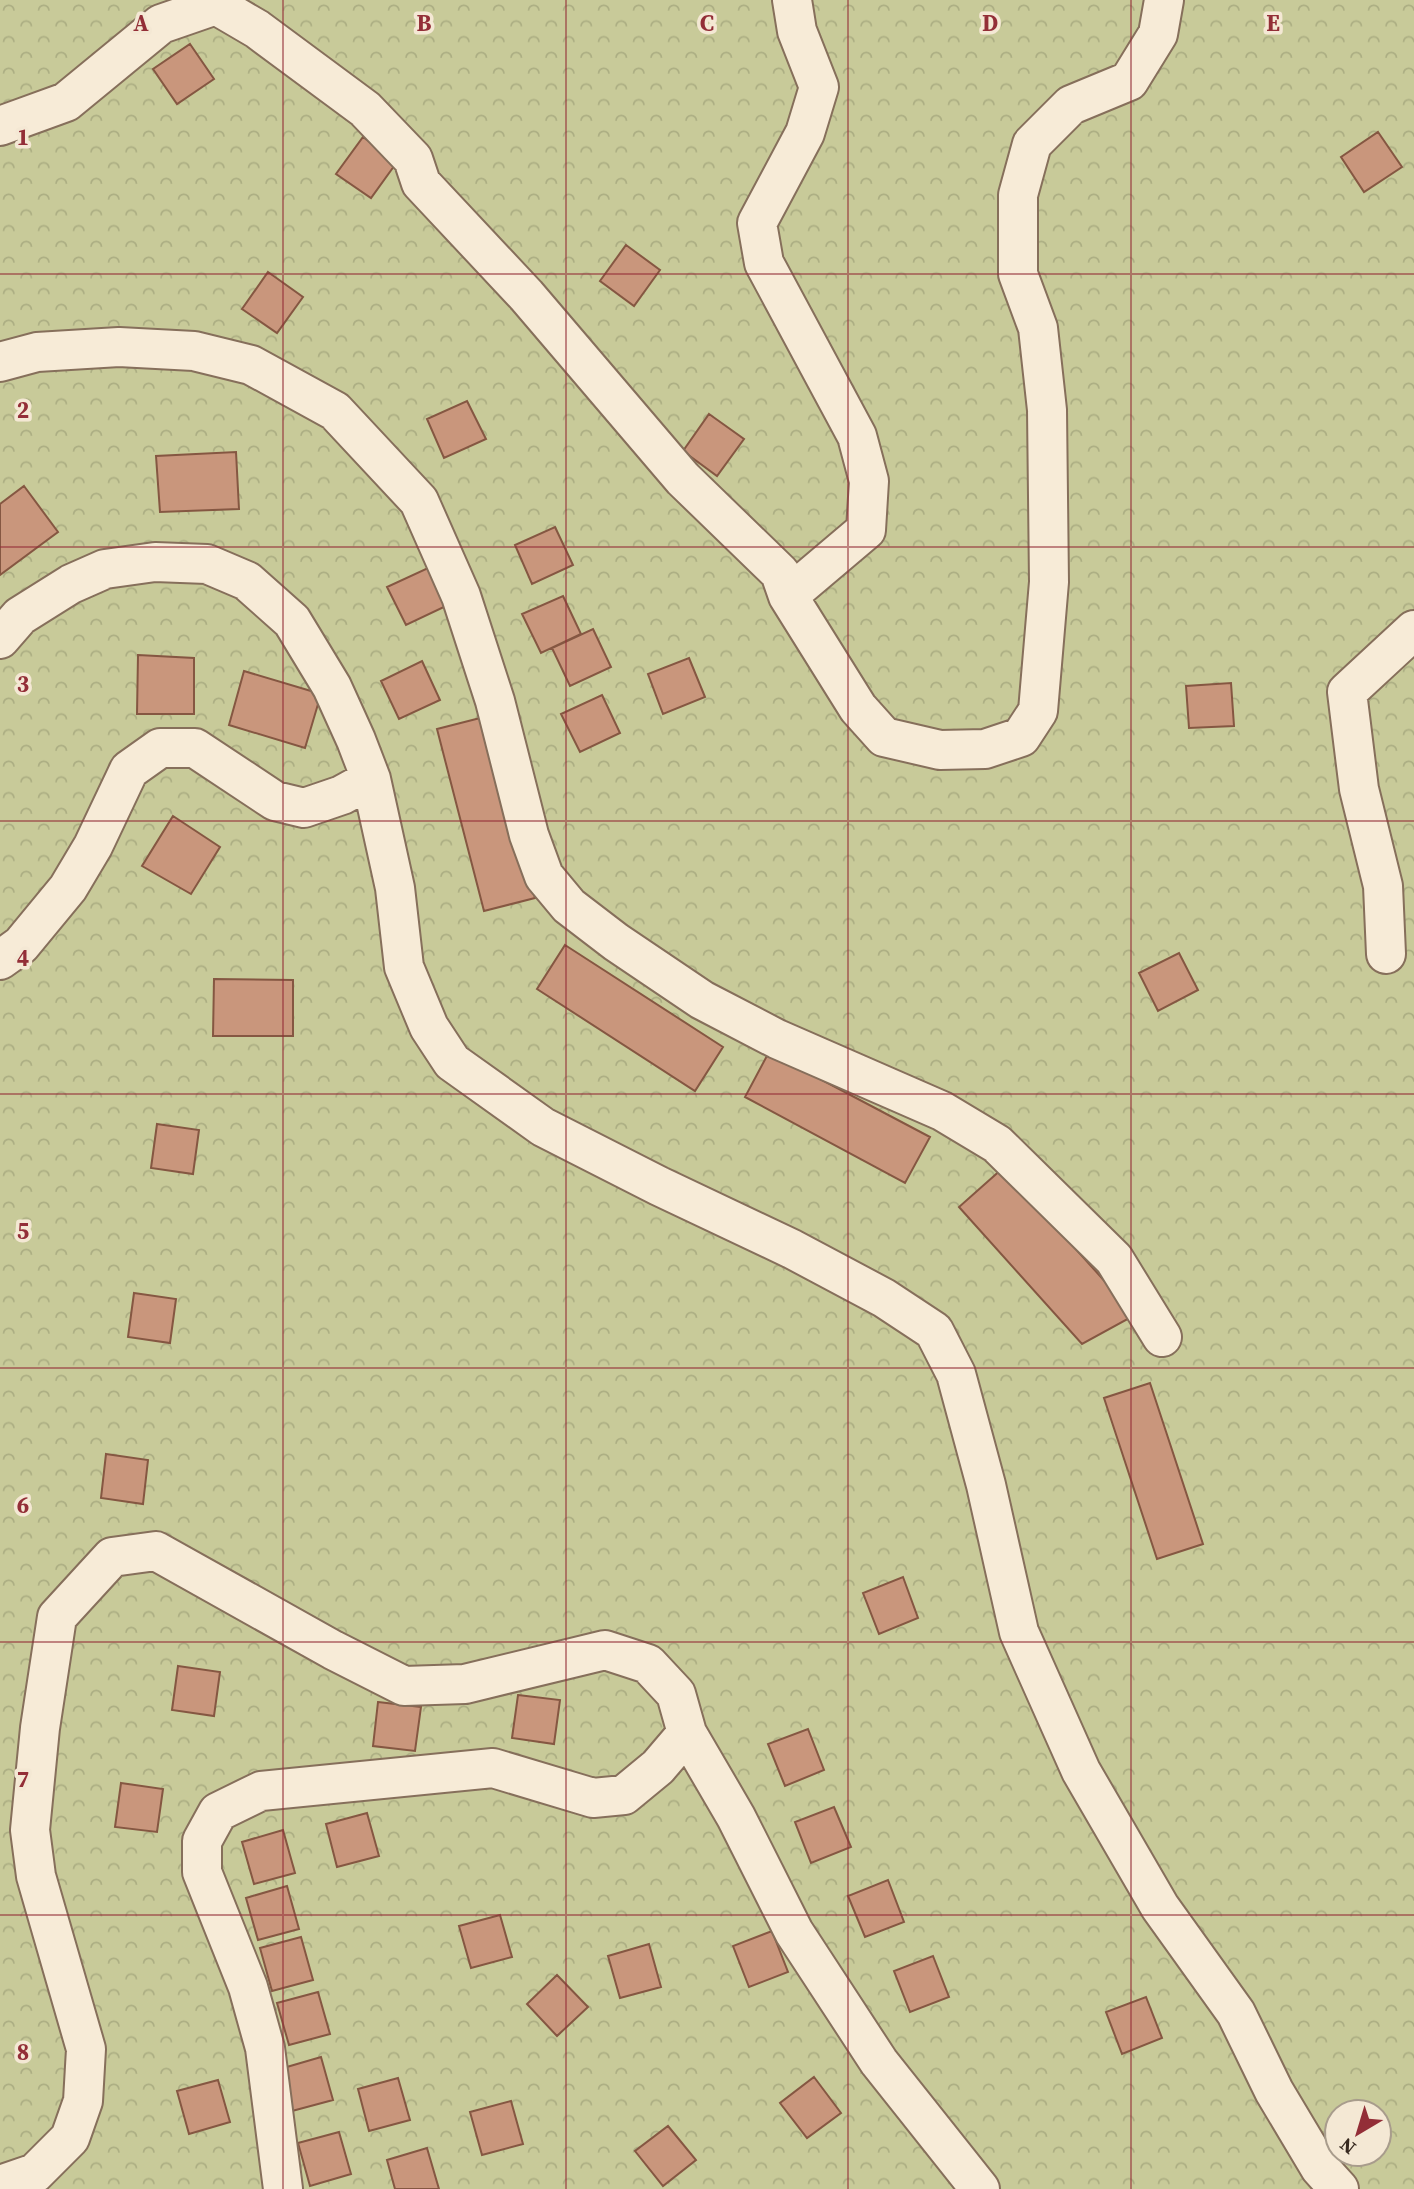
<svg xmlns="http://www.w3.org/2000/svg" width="1414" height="2189" viewBox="0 0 1414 2189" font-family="'Source Serif 4',serif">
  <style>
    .forest { fill: url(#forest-crowns); fill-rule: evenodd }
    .building { fill: #c9967c; stroke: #855742; stroke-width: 2 }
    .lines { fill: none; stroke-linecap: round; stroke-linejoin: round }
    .street-casing { stroke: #866f5b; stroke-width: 42 }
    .street { stroke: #f7ebd7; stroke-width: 38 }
    .grid { fill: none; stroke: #932e37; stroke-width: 2; stroke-opacity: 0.55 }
    .grid-label { font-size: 23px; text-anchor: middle; font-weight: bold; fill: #932e37; stroke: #f4e8d4; stroke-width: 7; stroke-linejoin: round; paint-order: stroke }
  </style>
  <defs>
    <pattern id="forest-crowns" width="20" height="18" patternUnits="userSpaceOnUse" patternTransform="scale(1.75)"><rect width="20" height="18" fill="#c8ca99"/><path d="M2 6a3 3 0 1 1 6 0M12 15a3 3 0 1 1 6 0" fill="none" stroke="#acae83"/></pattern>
  </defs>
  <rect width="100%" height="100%" fill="#ecddc4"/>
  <path class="forest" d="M 0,0 L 1414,0 L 1414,2189 L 0,2189 ZM 1337,2112 L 1379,2112 L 1379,2154 L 1337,2154 Z"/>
  <path class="building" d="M 190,44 L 214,79 L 177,104 L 153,69 Z
    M 1378,132 L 1402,167 L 1364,192 L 1341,157 Z
    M 363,137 L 397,162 L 371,198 L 336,174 Z
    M 626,245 L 660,270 L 634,306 L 600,281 Z
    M 268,272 L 303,297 L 277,333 L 242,309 Z
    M 467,401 L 486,439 L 444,458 L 427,419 Z
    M 709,414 L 744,439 L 717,476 L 683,451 Z
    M 236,452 L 239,509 L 160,512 L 156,456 Z
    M 24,486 L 58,532 L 0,575 L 0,504 Z
    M 555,527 L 573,565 L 532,584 L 515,545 Z
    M 428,568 L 446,606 L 406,625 L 387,587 Z
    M 563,596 L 581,634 L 541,653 L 522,614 Z
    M 593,629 L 611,667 L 570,686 L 552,648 Z
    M 138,655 L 194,658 L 194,714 L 137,714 Z
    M 689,658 L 705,697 L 663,714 L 648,674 Z
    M 422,661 L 440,700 L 399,719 L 381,681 Z
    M 244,671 L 321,694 L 305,748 L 229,725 Z
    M 1231,683 L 1234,726 L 1189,728 L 1186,686 Z
    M 602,695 L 620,733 L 580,752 L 561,714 Z
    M 488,716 L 535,898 L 484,911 L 437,729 Z
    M 173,816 L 220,847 L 191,894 L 142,866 Z
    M 565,945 L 723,1047 L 695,1091 L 537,989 Z
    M 1179,953 L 1198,990 L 1158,1011 L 1139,973 Z
    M 214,979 L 293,980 L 293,1036 L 213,1036 Z
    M 769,1052 L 930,1137 L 905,1183 L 745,1097 Z
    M 157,1124 L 199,1130 L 193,1174 L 151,1168 Z
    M 1003,1168 L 1135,1315 L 1082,1344 L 959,1207 Z
    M 134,1293 L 176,1299 L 170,1343 L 128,1337 Z
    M 1150,1383 L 1203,1544 L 1157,1559 L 1104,1398 Z
    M 106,1454 L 148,1460 L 143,1504 L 101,1498 Z
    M 903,1577 L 918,1618 L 879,1634 L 863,1593 Z
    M 178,1666 L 220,1672 L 214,1716 L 172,1710 Z
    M 518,1695 L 560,1700 L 554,1744 L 512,1738 Z
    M 378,1702 L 421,1707 L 415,1751 L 373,1746 Z
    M 808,1729 L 824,1770 L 785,1786 L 768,1744 Z
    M 121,1783 L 163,1789 L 157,1832 L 115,1827 Z
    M 834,1807 L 851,1847 L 811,1863 L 795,1822 Z
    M 367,1813 L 379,1856 L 337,1867 L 326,1824 Z
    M 283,1830 L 295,1873 L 254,1884 L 242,1842 Z
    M 888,1880 L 904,1922 L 865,1937 L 848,1896 Z
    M 287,1886 L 299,1929 L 258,1940 L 246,1898 Z
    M 500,1915 L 512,1957 L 471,1968 L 459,1926 Z
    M 772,1931 L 788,1972 L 749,1987 L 733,1946 Z
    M 301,1937 L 313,1980 L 272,1991 L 260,1948 Z
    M 649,1944 L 661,1987 L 620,1998 L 608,1956 Z
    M 933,1956 L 949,1997 L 910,2012 L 894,1971 Z
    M 557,1975 L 588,2007 L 557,2036 L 527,2004 Z
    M 318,1992 L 330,2034 L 289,2045 L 277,2003 Z
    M 1146,1997 L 1162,2038 L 1122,2054 L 1106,2012 Z
    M 321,2057 L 333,2100 L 292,2111 L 280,2069 Z
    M 814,2077 L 841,2113 L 807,2138 L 780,2103 Z
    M 398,2078 L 410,2120 L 369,2131 L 358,2089 Z
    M 218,2080 L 230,2122 L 189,2134 L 177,2091 Z
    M 511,2101 L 523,2144 L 482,2155 L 470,2112 Z
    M 668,2126 L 696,2160 L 663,2186 L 635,2151 Z
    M 339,2132 L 351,2174 L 310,2186 L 298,2143 Z
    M 427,2148 L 439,2189 L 395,2189 L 387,2160 Z"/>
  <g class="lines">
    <defs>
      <path id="street" d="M 0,126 L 66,102 L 161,24 L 216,5 L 257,29 L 365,109 L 413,159 L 421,183 L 526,295 L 683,479 L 780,573 L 788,596 L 858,708 L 884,737 L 940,750 L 985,749 L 1021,737 L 1038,711 L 1049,582 L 1047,410 L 1038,328 L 1018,274 L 1018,195 L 1032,144 L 1071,105 L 1129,81 L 1158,34 L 1164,0
        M 0,362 L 37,352 L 119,347 L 194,351 L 251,365 L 335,411 L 419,501 L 461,596 L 495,701 L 529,835 L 544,876 L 569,906 L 616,942 L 702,1000 L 777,1039 L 942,1111 L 997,1144 L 1114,1259 L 1162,1337
        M 788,596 L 866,530 L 869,481 L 857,436 L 764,263 L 757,223 L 805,133 L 819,87 L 797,31 L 792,0
        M 0,639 L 20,616 L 71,584 L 105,569 L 155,562 L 207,564 L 247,581 L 292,621 L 332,687 L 356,740 L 371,779 L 395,888 L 404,967 L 429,1027 L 452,1062 L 543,1127 L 659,1186 L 792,1249 L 884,1298 L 934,1331 L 956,1374 L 986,1485 L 1019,1632 L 1081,1771 L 1160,1907 L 1236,2013 L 1274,2091 L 1320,2168 L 1339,2189
        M 1386,954 L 1383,886 L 1359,789 L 1347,692 L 1414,630
        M 0,960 L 21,945 L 68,888 L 93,846 L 129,770 L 160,748 L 195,748 L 275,801 L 304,808 L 342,795 L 371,779
        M 0,2185 L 35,2173 L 70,2138 L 83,2101 L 86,2049 L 36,1876 L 30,1830 L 40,1728 L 57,1617 L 112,1557 L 156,1551 L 333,1650 L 404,1686 L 465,1684 L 605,1650 L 648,1664 L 676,1694 L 687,1733 L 736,1817 L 794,1932 L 879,2062 L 980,2189
        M 283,2189 L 265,2048 L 248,1987 L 202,1872 L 202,1841 L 218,1812 L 261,1791 L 493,1768 L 593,1798 L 624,1795 L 658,1767 L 687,1733"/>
    </defs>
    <use href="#street" class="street-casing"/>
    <use href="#street" class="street"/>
  </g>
  <path class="grid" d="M 283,0 L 283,2189M 566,0 L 566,2189M 848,0 L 848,2189M 1131,0 L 1131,2189M 0,274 L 1414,274M 0,547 L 1414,547M 0,821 L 1414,821M 0,1094 L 1414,1094M 0,1368 L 1414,1368M 0,1642 L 1414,1642M 0,1915 L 1414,1915"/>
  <g class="grid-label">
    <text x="141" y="31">A</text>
    <text x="424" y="31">B</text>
    <text x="707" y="31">C</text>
    <text x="990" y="31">D</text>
    <text x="1273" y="31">E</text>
    <text x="23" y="145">1</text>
    <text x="23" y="418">2</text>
    <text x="23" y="692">3</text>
    <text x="23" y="966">4</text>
    <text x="23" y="1239">5</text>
    <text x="23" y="1513">6</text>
    <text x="23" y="1787">7</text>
    <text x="23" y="2060">8</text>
  </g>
  <g transform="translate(1358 2133) rotate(218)"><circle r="33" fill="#f4e8d4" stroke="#a89c8c" stroke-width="2"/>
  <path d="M0-5L12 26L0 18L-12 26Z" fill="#932e37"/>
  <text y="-10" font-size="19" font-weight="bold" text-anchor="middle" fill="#37291f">N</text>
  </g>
</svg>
